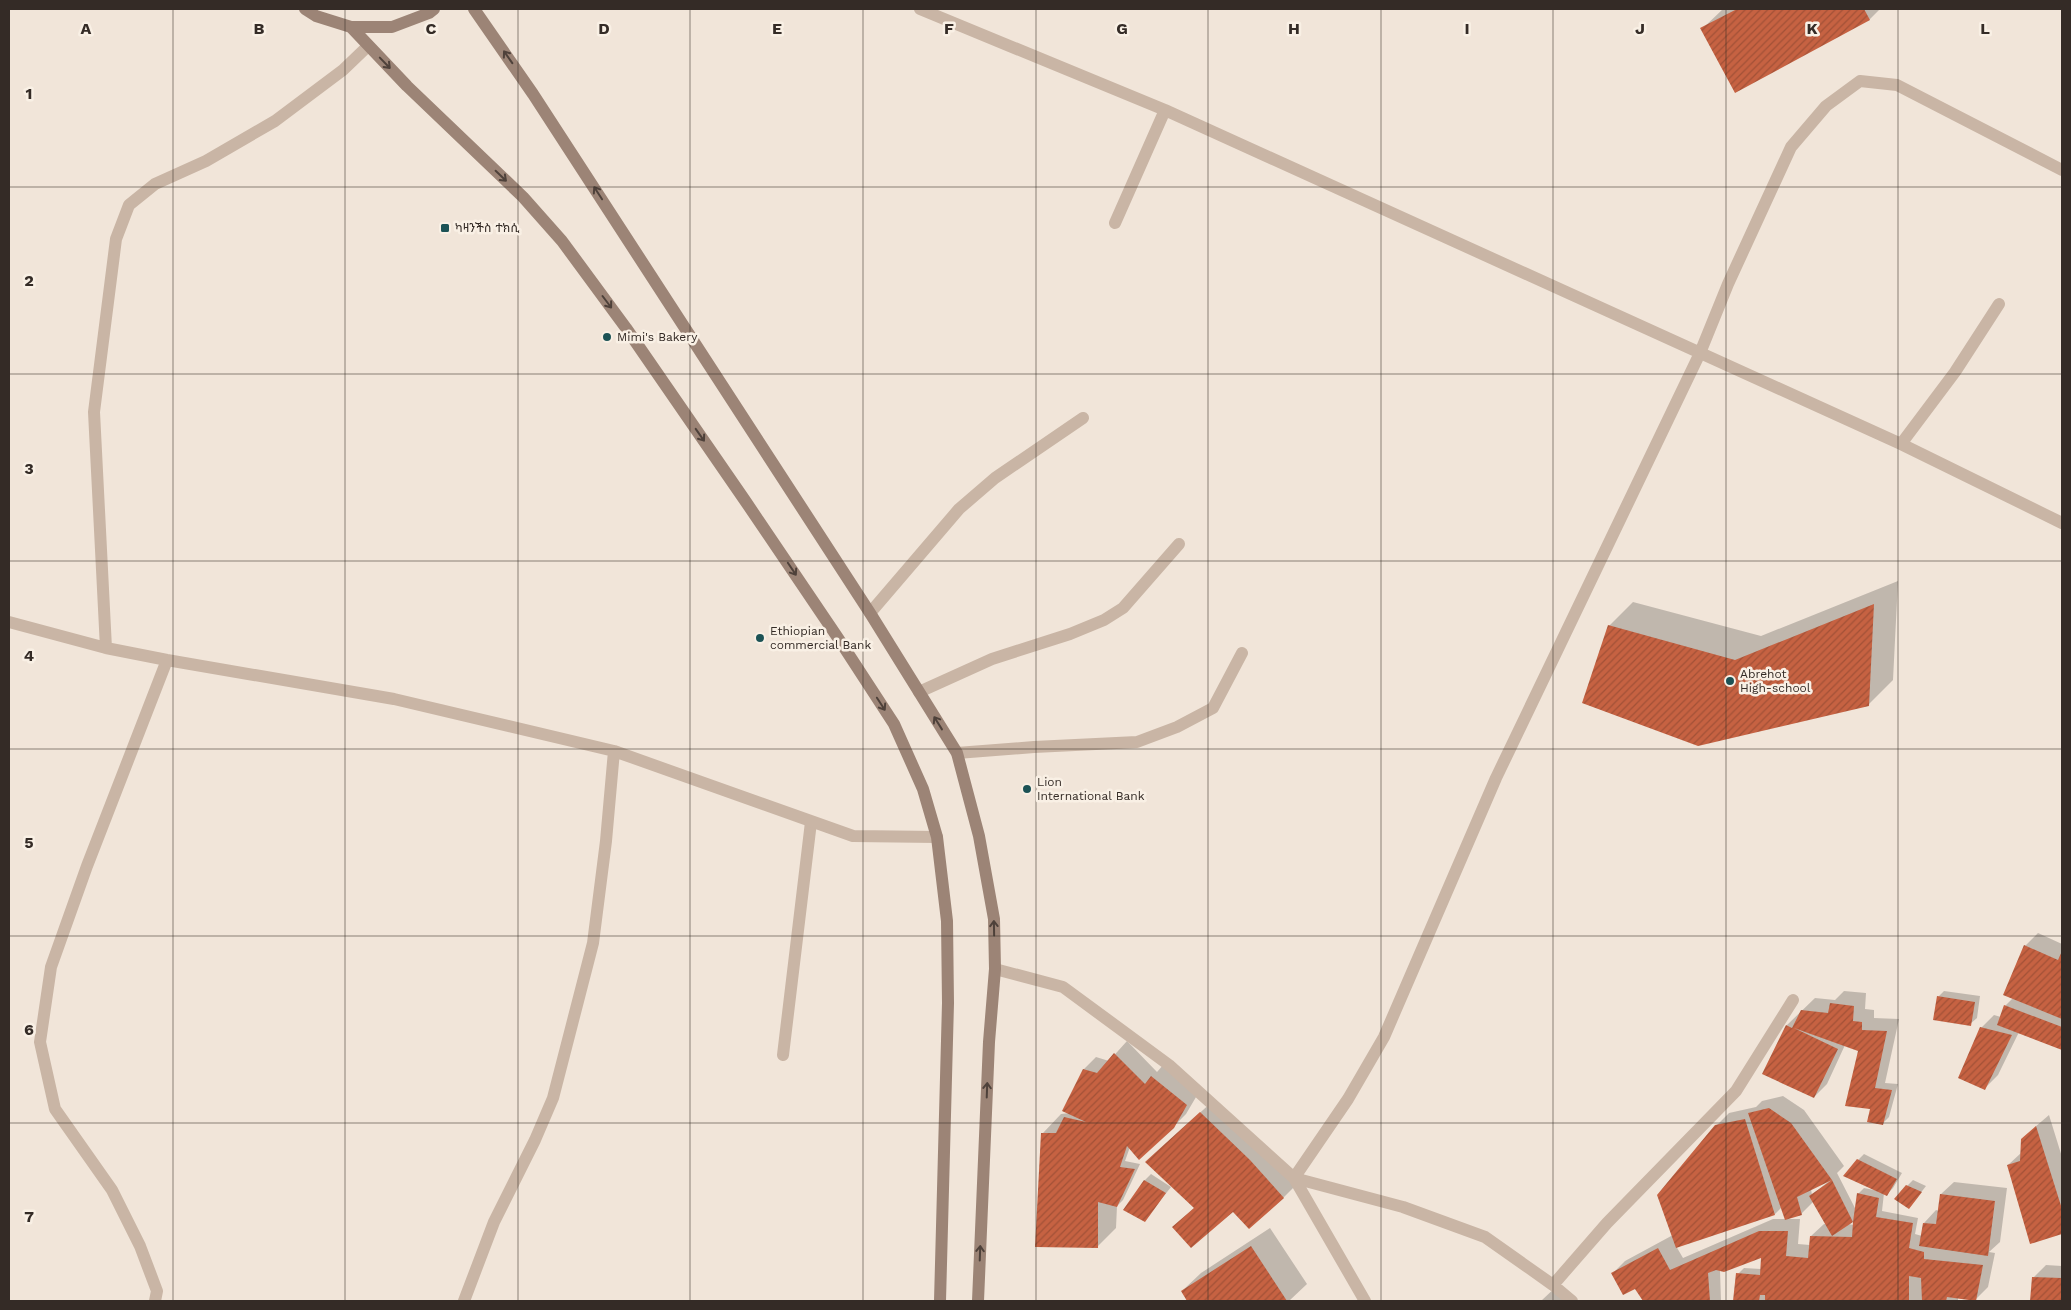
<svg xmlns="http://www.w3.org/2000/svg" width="2071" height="1310" viewBox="0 0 2071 1310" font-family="'Work Sans','Noto Sans Ethiopic',sans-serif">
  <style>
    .shadow { fill: #0003; fill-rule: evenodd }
    .building { fill: url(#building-hatch) }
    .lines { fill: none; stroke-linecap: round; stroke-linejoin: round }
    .service { stroke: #c9b5a5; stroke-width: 12 }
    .minor { stroke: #c9b5a5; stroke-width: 12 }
    .secondary { stroke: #9c8476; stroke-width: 12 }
    .oneway { stroke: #4e413a }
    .grid { fill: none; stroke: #342b26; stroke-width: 1; stroke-opacity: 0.55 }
    .poi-dot { fill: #1c5255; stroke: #f9f0e5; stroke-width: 2 }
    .labels { text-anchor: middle; stroke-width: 5; stroke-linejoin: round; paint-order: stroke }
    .poi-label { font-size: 12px; fill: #342b26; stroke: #f9f0e5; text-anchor: start }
    .grid-label { font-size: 16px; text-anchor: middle; font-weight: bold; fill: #342b26; stroke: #f9f0e5; stroke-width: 5; stroke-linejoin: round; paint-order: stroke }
  </style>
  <defs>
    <pattern id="building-hatch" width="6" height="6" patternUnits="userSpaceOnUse" patternTransform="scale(1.25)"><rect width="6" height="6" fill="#c66242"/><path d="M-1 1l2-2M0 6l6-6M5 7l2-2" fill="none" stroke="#a25137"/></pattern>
  </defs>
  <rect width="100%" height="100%" fill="#f1e5d9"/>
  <path class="shadow" d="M 1723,9 L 1880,9 L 1870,19 L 1702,29 Z
    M 1898,581 L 1893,680 L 1868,705 L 1609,626 L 1633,602 L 1761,636 Z
    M 2038,933 L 2062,944 L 2062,1048 L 2019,1032 L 1998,1075 L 1985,1088 L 1981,1028 L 1994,1015 L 2001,1017 L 2005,1006 L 2013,998 L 2025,946 Z
    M 1844,991 L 1866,993 L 1865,1009 L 1874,1010 L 1874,1018 L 1899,1019 L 1885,1083 L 1898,1084 L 1889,1117 L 1882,1124 L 1871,1108 L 1859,1050 L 1845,1045 L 1827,1084 L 1814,1097 L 1787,1025 L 1815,998 L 1835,1000 Z
    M 1944,991 L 1980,996 L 1977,1018 L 1970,1024 L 1938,997 Z
    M 1127,1041 L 1157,1072 L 1164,1064 L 1199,1092 L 1186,1114 L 1173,1127 L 1130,1147 L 1125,1161 L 1140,1164 L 1123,1200 L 1117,1206 L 1116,1228 L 1097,1247 L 1043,1133 L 1061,1114 L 1070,1113 L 1084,1069 L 1096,1057 L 1109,1061 Z
    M 1783,1096 L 1804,1110 L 1844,1166 L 1837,1173 L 1856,1210 L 1858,1194 L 1864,1188 L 1874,1190 L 1858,1160 L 1864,1154 L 1902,1173 L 1893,1188 L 1887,1194 L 1884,1193 L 1882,1211 L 1918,1218 L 1915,1234 L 1922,1236 L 1924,1223 L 1936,1210 L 1939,1211 L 1941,1194 L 1954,1182 L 2007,1188 L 2000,1242 L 1989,1252 L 1995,1253 L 1988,1287 L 1975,1300 L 1958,1298 L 1958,1301 L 1734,1301 L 1738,1274 L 1744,1268 L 1761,1269 L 1762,1256 L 1720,1270 L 1721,1301 L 1644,1301 L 1636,1287 L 1612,1274 L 1625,1261 L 1673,1235 L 1716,1126 L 1729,1113 L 1756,1107 L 1762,1101 ZM 1829,1180 L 1829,1181 L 1812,1195 L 1811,1189 ZM 1813,1202 L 1826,1224 L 1824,1224 L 1811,1236 L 1810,1245 L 1798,1244 L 1800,1219 L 1787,1219 L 1801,1214 ZM 1782,1207 L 1786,1219 L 1773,1219 L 1683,1258 L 1676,1246 L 1775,1214 ZM 1855,1220 L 1854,1225 L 1848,1224 Z
    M 1214,1100 L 1296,1185 L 1283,1198 L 1174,1227 L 1195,1207 L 1159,1150 Z
    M 2049,1115 L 2062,1157 L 2062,1233 L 2031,1242 L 2008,1165 L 2021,1153 L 2035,1127 Z
    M 1151,1174 L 1171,1187 L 1145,1220 L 1145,1180 Z
    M 1913,1180 L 1926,1186 L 1909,1208 L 1907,1186 Z
    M 1270,1228 L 1307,1284 L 1289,1301 L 1189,1301 L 1182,1291 L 1201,1273 Z
    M 2046,1265 L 2062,1266 L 2062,1301 L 2031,1301 L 2033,1278 Z
    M 1558,1285 L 1578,1301 L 1541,1301 Z"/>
  <path class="building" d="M 1737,9 L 1864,9 L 1870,20 L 1735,93 L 1700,28 Z
    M 1874,604 L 1869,706 L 1698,746 L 1582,703 L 1608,625 L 1735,660 Z
    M 2024,945 L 2058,960 L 2062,951 L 2062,1019 L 2003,995 Z
    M 1937,996 L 1975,1002 L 1971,1026 L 1933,1020 Z
    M 1830,1003 L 1854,1006 L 1853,1021 L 1862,1022 L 1862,1030 L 1887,1031 L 1875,1088 L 1892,1090 L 1883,1125 L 1867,1122 L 1870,1109 L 1845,1106 L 1858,1051 L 1794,1028 L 1838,1049 L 1814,1098 L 1762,1074 L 1786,1025 L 1792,1028 L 1801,1010 L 1828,1013 Z
    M 2004,1005 L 2062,1027 L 2062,1050 L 1997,1025 Z
    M 1980,1027 L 2012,1035 L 1985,1090 L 1958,1078 Z
    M 1114,1053 L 1145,1084 L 1151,1076 L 1187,1105 L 1174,1128 L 1139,1160 L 1127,1146 L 1120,1167 L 1135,1169 L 1117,1207 L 1098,1202 L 1098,1248 L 1035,1247 L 1041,1133 L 1056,1133 L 1064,1117 L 1086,1122 L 1062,1111 L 1083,1069 L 1097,1073 Z
    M 1769,1108 L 1791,1123 L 1832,1180 L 1797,1197 L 1802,1215 L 1785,1220 L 1748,1113 Z
    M 1200,1112 L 1250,1160 L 1284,1198 L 1249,1229 L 1233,1212 L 1191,1248 L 1172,1227 L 1194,1208 L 1145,1162 Z
    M 1745,1119 L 1775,1215 L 1676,1248 L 1657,1195 L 1715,1125 Z
    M 2036,1126 L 2062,1209 L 2062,1234 L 2030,1244 L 2007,1165 L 2020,1161 L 2021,1139 Z
    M 1857,1159 L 1897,1179 L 1887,1196 L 1843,1176 Z
    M 1144,1180 L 1166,1193 L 1145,1222 L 1123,1210 Z
    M 1832,1180 L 1853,1222 L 1857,1193 L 1879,1198 L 1876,1217 L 1913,1223 L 1909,1248 L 1924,1252 L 1924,1259 L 1983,1265 L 1976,1301 L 1947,1297 L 1946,1301 L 1922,1301 L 1921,1278 L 1909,1276 L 1909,1301 L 1765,1301 L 1765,1295 L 1760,1295 L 1759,1301 L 1733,1301 L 1736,1273 L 1760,1275 L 1761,1258 L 1724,1272 L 1716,1270 L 1708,1273 L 1710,1301 L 1643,1301 L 1635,1289 L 1623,1295 L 1611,1273 L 1658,1248 L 1670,1270 L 1759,1231 L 1788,1231 L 1786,1256 L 1808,1258 L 1810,1236 L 1852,1237 L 1853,1222 L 1832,1236 L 1809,1196 Z
    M 1906,1185 L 1922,1192 L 1909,1209 L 1894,1199 Z
    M 1940,1194 L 1995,1201 L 1988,1256 L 1919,1246 L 1923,1223 L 1936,1224 Z
    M 1251,1246 L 1287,1301 L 1187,1301 L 1181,1291 Z
    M 2032,1277 L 2062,1278 L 2062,1301 L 2030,1301 Z"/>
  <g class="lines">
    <path class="service" d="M 870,613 L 959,509 L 995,478 L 1083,418
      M 783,1055 L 811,822"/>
    <path class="minor" d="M 920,9 L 1165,110 L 1901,444 L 2062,523
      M 1115,223 L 1165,110
      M 1901,444 L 1955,372 L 1999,304
      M 9,622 L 106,648 L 167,660 L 394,699 L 614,751 L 853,836 L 937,837
      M 106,648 L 94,412 L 116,239 L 129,205 L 155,184 L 206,161 L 275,121 L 343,70 L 368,46
      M 919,692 L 992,659 L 1070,634 L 1104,620 L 1123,608 L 1179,544
      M 957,753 L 1034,747 L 1137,742 L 1177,727 L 1213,708 L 1242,653
      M 995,969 L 1063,987 L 1169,1065 L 1294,1178 L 1403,1207 L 1485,1237 L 1553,1285 L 1572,1301
      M 1553,1285 L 1607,1223 L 1736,1091 L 1793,1000
      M 155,1301 L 157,1291 L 140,1246 L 112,1190 L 55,1109 L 40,1042 L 51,967 L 87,866 L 167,660
      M 464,1301 L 494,1222 L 535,1140 L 553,1098 L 593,943 L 606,841 L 614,751
      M 1365,1301 L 1294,1178 L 1348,1099 L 1384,1037 L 1496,778 L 1700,353 L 1728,284 L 1791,147 L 1826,106 L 1860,81 L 1897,85 L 2062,170"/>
    <path class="secondary" d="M 305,9 L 316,16 L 351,27 L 392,27 L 429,13 L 434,9
      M 474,9 L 533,94 L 870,613 L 957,753 L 979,836 L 994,919 L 995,969 L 989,1042 L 978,1301
      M 351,27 L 407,86 L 523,197 L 562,241 L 626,328 L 746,502 L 838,638 L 894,724 L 923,789 L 937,837 L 947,921 L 948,1003 L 940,1301"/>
  </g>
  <defs><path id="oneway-shaft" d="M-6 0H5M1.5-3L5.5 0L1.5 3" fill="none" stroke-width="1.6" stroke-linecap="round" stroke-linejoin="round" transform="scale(1.25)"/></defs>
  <g class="oneway">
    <use href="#oneway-shaft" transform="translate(508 57) rotate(-125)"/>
    <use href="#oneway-shaft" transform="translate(385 63) rotate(46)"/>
    <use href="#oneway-shaft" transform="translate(501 176) rotate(44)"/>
    <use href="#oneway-shaft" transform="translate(598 193) rotate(-123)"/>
    <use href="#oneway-shaft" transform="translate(607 302) rotate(53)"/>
    <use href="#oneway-shaft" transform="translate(700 435) rotate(55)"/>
    <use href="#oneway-shaft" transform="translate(792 569) rotate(56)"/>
    <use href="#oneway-shaft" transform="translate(881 704) rotate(57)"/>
    <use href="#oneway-shaft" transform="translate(938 723) rotate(-122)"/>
    <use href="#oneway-shaft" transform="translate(994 928) rotate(-91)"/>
    <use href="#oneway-shaft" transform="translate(987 1090) rotate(-88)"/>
    <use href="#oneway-shaft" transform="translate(980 1253) rotate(-88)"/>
  </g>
  <path class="grid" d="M 173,9 L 173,1301M 345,9 L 345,1301M 518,9 L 518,1301M 690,9 L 690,1301M 863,9 L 863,1301M 1036,9 L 1036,1301M 1208,9 L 1208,1301M 1381,9 L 1381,1301M 1553,9 L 1553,1301M 1726,9 L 1726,1301M 1898,9 L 1898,1301M 9,187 L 2062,187M 9,374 L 2062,374M 9,561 L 2062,561M 9,749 L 2062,749M 9,936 L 2062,936M 9,1123 L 2062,1123"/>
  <g class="poi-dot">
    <rect x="440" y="223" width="10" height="10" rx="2.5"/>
    <circle cx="607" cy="337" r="5"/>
    <circle cx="760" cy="638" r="5"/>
    <circle cx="1730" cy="681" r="5"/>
    <circle cx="1027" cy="789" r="5"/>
  </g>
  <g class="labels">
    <g class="poi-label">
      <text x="455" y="232">ካዛንችስ ተክሲ</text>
      <text x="617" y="341">Mimi's Bakery</text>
      <text x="770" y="635">Ethiopian<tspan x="770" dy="14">commercial Bank</tspan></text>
      <text x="1740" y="678">Abrehot<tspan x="1740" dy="14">High-school</tspan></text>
      <text x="1037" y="786">Lion<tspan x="1037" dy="14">International Bank</tspan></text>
    </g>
  </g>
  <g class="grid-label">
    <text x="86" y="34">A</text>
    <text x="259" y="34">B</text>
    <text x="431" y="34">C</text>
    <text x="604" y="34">D</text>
    <text x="777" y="34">E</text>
    <text x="949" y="34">F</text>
    <text x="1122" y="34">G</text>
    <text x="1294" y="34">H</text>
    <text x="1467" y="34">I</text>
    <text x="1640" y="34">J</text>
    <text x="1812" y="34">K</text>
    <text x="1985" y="34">L</text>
    <text x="29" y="99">1</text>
    <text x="29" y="286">2</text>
    <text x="29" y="474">3</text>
    <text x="29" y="661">4</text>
    <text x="29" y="848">5</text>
    <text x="29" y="1035">6</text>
    <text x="29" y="1222">7</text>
  </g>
  <rect width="2071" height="1310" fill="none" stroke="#342b26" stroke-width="20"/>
</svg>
